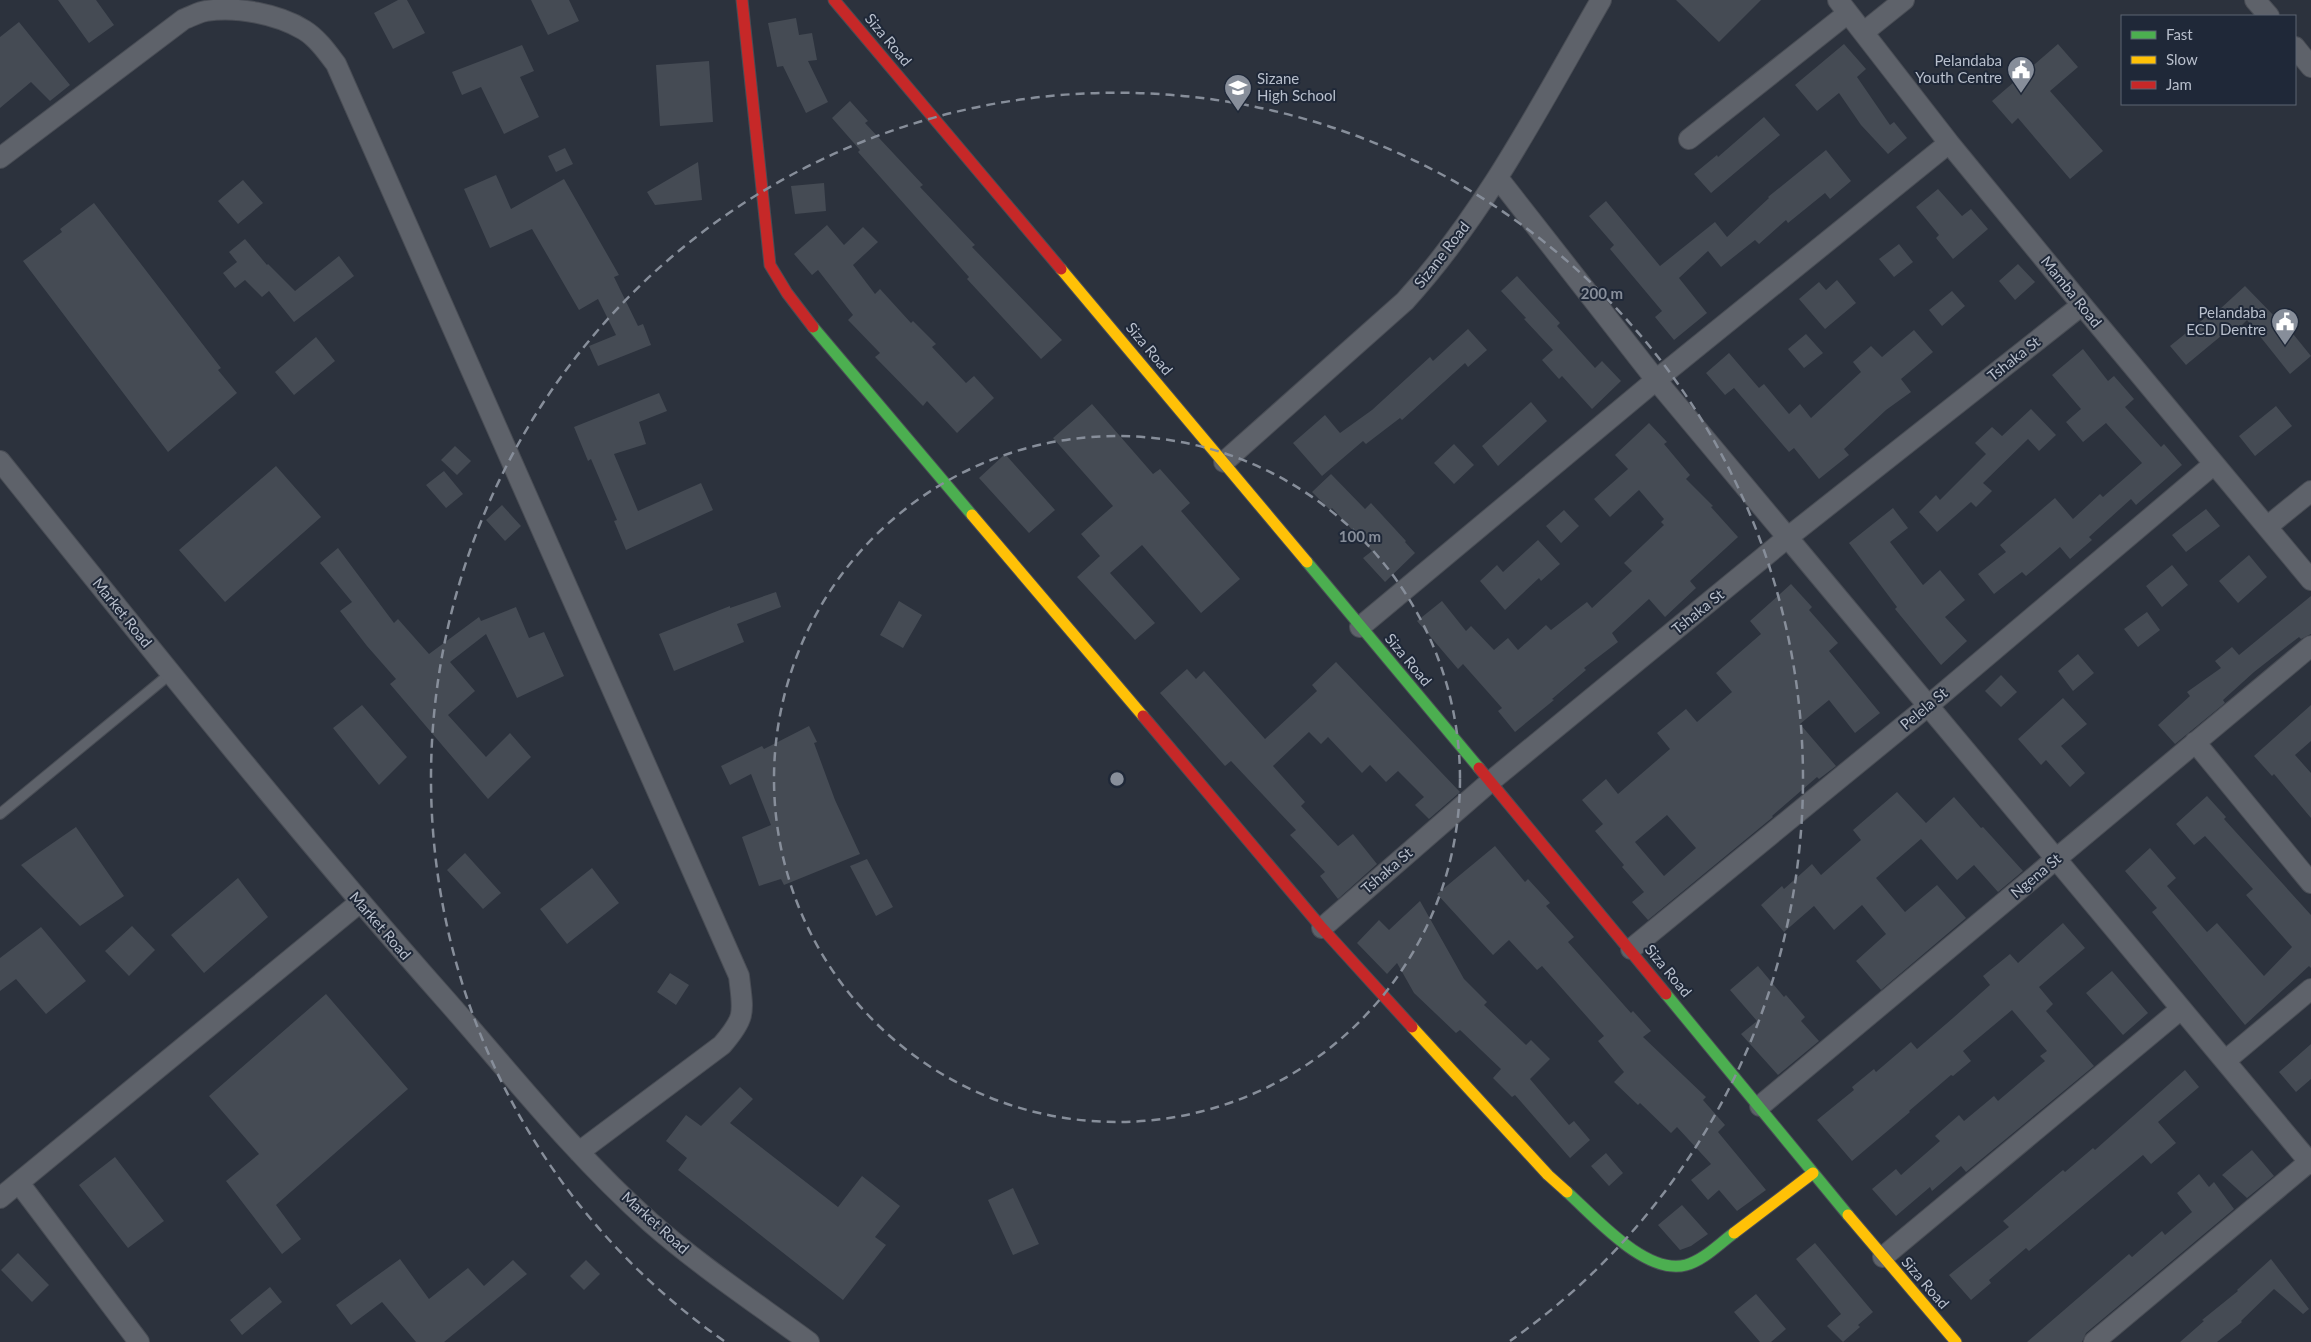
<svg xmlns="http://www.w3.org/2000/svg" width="2311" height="1342" viewBox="0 0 2311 1342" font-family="Lato,sans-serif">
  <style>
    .building { fill: #454b54; fill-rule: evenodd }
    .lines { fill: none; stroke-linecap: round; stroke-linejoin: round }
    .lane-casing { stroke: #494d55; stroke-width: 12 }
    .street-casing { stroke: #494d55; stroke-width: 22 }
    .fast-casing { stroke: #494d55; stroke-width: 13 }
    .slow-casing { stroke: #494d55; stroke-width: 13 }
    .jam-casing { stroke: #494d55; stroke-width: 13 }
    .lane { stroke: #5e626a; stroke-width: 10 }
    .street { stroke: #5e626a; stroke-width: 20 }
    .fast { stroke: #4caf50; stroke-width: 11 }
    .slow { stroke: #ffc107; stroke-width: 11 }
    .jam { stroke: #c62828; stroke-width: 11 }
    .ring { fill: none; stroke: #878e9a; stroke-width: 2.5; stroke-dasharray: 9 6 }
    .labels { text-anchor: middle; stroke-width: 4; stroke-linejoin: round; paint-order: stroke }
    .street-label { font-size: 15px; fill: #b8bfcc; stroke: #1f2838 }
    .poi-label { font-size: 15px; fill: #b8bfcc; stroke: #1f2838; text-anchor: end }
    .centre { fill: #878e9a; stroke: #1f2838; stroke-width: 2.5 }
    .ring-label { font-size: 15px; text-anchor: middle; font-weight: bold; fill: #878e9a; stroke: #1f2838; stroke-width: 4; stroke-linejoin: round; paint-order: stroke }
  </style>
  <rect width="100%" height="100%" fill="#2c323d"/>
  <path class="building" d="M 58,0 L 96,0 L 114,25 L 89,43 Z
    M 398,0 L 407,0 L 425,33 L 393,49 L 374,13 Z
    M 531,0 L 569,0 L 579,21 L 548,35 Z
    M 1676,0 L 1761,0 L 1719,42 Z
    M 796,18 L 799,35 L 812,33 L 817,60 L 808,61 L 828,102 L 806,113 L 783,66 L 777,67 L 768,23 Z
    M 19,22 L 70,85 L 50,101 L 31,82 L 0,108 L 0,37 Z
    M 1844,44 L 1866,69 L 1857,77 L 1890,125 L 1894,122 L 1907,138 L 1888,154 L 1861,125 L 1839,93 L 1817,111 L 1795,85 Z
    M 2058,44 L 2078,67 L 2050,91 L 2103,151 L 2070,179 L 2018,118 L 2012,124 L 1992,101 Z
    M 522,45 L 534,71 L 520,77 L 539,117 L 504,134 L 481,87 L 462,95 L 452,72 Z
    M 709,61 L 713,122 L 660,126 L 656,65 Z
    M 850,101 L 868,121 L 865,123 L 923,185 L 920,187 L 975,245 L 972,247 L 1062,340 L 1041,359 L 967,279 L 969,277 L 858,152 L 860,150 L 832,118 Z
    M 1764,117 L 1780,135 L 1711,193 L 1694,174 L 1717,155 L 1718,157 Z
    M 565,148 L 573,164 L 556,172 L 548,156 Z
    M 1826,150 L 1851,181 L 1830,199 L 1825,193 L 1788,223 L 1786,220 L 1759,244 L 1755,240 L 1721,267 L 1708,251 L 1679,278 L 1707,313 L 1674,340 L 1655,317 L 1662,311 L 1610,249 L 1614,245 L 1589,216 L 1606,201 L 1660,266 L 1715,222 L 1727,237 L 1769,198 L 1768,197 Z
    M 698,162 L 702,200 L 655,205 L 647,192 Z
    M 496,175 L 511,209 L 564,179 L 619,275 L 614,277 L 638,326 L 643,324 L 651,345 L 598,366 L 589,346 L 616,335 L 598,299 L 579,310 L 532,229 L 490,248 L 464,189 Z
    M 243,180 L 263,203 L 238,224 L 218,201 Z
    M 824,183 L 826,211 L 795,214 L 791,186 Z
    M 1938,189 L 1962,216 L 1971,209 L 1988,229 L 1953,259 L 1936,238 L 1939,235 L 1916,207 Z
    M 94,203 L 221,368 L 218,370 L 237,393 L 168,452 L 23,261 L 62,232 L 60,229 Z
    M 827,225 L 844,245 L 863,227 L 878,242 L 853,265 L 875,294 L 880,289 L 911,323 L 913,321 L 936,344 L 932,347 L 966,383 L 974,376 L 994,398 L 957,433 L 927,401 L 923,406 L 875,357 L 880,353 L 848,320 L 853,315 L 818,270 L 812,275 L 794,254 Z
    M 245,239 L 267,265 L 268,264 L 295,291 L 339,256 L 354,276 L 294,322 L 269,291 L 262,297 L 245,280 L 235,288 L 223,273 L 237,262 L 229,252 Z
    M 1899,244 L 1913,262 L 1894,277 L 1879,259 Z
    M 2018,264 L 2035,282 L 2015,300 L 1999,281 Z
    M 1517,276 L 1560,323 L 1557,326 L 1595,368 L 1602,361 L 1621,381 L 1592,409 L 1562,376 L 1559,379 L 1542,360 L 1553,350 L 1524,319 L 1526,318 L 1501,291 Z
    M 1837,280 L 1856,303 L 1825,329 L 1799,299 L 1819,282 L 1826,290 Z
    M 2245,286 L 2279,321 L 2281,319 L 2311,356 L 2290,374 L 2247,320 L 2237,330 L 2233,326 L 2186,365 L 2170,346 L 2206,317 L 2208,320 Z
    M 1952,291 L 1965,306 L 1942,326 L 1929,310 Z
    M 1468,329 L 1487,350 L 1468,367 L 1465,363 L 1402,420 L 1400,418 L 1366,444 L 1363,441 L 1322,476 L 1293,443 L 1325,415 L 1340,433 L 1372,410 L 1430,357 L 1433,361 Z
    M 1914,330 L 1933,352 L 1901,379 L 1911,392 L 1886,410 L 1844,449 L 1849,455 L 1819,479 L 1794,448 L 1789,452 L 1734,388 L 1725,395 L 1706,373 L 1729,353 L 1759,388 L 1764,384 L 1789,414 L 1800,404 L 1811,418 L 1861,372 L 1853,362 L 1871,346 L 1882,357 Z
    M 1806,334 L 1823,353 L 1804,368 L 1788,349 Z
    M 316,337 L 335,361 L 294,395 L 275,372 Z
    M 2083,349 L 2108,381 L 2114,376 L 2134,399 L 2125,407 L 2161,447 L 2164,444 L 2182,465 L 2136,505 L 2131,499 L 2089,537 L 2092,540 L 2070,559 L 2060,547 L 2026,576 L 2022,572 L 1994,594 L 1978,574 L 2006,552 L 2000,545 L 2055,498 L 2073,519 L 2100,494 L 2103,497 L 2142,463 L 2106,423 L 2083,442 L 2066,422 L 2081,409 L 2052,375 Z
    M 659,393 L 667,411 L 639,422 L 646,444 L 614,454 L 638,511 L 701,483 L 713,510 L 626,550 L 614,521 L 617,520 L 591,459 L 588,461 L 574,427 Z
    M 1531,402 L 1547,421 L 1498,466 L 1482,446 Z
    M 1092,404 L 1153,474 L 1160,469 L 1190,503 L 1181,511 L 1240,579 L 1201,613 L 1142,545 L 1110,573 L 1155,623 L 1135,640 L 1077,577 L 1100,556 L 1081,534 L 1113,506 L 1053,438 Z
    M 2276,406 L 2292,426 L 2255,456 L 2239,436 Z
    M 2031,409 L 2056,435 L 2039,451 L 2028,439 L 1983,483 L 1992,491 L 1976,507 L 1971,502 L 1937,532 L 1919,512 L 1936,495 L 1940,500 L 1986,454 L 1975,443 L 1992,427 L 2002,436 Z
    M 1649,423 L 1667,442 L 1664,444 L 1690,475 L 1686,479 L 1713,506 L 1711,507 L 1738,537 L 1690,581 L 1696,588 L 1665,617 L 1649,599 L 1612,633 L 1618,642 L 1584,668 L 1586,670 L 1552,699 L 1554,700 L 1515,732 L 1498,711 L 1502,708 L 1463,664 L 1458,669 L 1417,621 L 1442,601 L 1466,631 L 1471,626 L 1494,650 L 1508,638 L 1518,650 L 1546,625 L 1551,630 L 1587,602 L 1592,608 L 1632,571 L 1624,563 L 1664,525 L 1661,522 L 1664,519 L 1639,490 L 1610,517 L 1594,499 L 1628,469 L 1615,455 Z
    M 1454,444 L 1474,465 L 1454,484 L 1434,463 Z
    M 455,446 L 471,461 L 457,475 L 441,460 Z
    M 1005,454 L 1055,510 L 1029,533 L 979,478 Z
    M 276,466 L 321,517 L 225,602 L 179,550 Z
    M 444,471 L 463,494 L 446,508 L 426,485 Z
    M 1331,474 L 1365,509 L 1371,503 L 1406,541 L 1405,542 L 1415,553 L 1385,582 L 1363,558 L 1372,551 L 1332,508 L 1330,510 L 1312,492 Z
    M 502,505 L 521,526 L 505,541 L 486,520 Z
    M 1893,508 L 1908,528 L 1890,542 L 1923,585 L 1940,570 L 1965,600 L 1945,617 L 1967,641 L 1941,665 L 1895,609 L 1897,607 L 1849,543 Z
    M 2206,509 L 2220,526 L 2186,552 L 2172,535 Z
    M 1564,510 L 1579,526 L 1561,543 L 1546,526 Z
    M 1538,540 L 1560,564 L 1541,581 L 1539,578 L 1505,610 L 1480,581 L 1497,565 L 1503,572 Z
    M 338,548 L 394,623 L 398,619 L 429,654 L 479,617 L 481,621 L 516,607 L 529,638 L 544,632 L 564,676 L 517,698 L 486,634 L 450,662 L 475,691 L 448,715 L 486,757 L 510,733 L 531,757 L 488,799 L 390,684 L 396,679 L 367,646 L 340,611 L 352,602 L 320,563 Z
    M 2249,555 L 2267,577 L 2238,603 L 2219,581 Z
    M 2172,565 L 2188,585 L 2162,607 L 2146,586 Z
    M 1791,584 L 1812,607 L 1809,610 L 1838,643 L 1829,651 L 1880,713 L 1855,733 L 1829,700 L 1800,724 L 1836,766 L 1819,779 L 1817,777 L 1772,816 L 1773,817 L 1648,920 L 1632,902 L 1644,892 L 1622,867 L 1624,865 L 1595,831 L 1603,824 L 1582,800 L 1606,779 L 1618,794 L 1670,749 L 1657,733 L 1686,709 L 1697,722 L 1732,692 L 1716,673 L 1761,634 L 1750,621 ZM 1667,815 L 1696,848 L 1664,876 L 1635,842 Z
    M 776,592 L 781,607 L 737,624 L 744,642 L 674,671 L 659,634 L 730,606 L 730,608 Z
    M 2311,596 L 2311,634 L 2301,639 L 2299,637 L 2254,672 L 2223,700 L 2225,703 L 2175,744 L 2158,725 L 2190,696 L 2187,692 L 2221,668 L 2215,661 L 2232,647 L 2239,655 Z
    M 899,601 L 922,615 L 903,648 L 880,635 Z
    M 2147,612 L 2160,630 L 2138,647 L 2124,629 Z
    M 2078,654 L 2094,673 L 2073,691 L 2058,671 Z
    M 1336,662 L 1460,792 L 1429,819 L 1415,805 L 1424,797 L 1398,771 L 1386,782 L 1370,765 L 1362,773 L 1328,737 L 1321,744 L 1309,732 L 1273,766 L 1305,802 L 1301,806 L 1338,846 L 1353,834 L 1377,864 L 1338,899 L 1320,876 L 1325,872 L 1290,835 L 1296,830 L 1231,761 L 1225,766 L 1160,693 L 1187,669 L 1196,679 L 1204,671 L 1265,739 L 1317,691 L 1312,685 Z
    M 2001,675 L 2017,692 L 2001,707 L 1985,691 Z
    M 2063,698 L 2087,724 L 2061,746 L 2085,773 L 2070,787 L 2046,760 L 2041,765 L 2018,739 Z
    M 362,705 L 407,757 L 379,785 L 333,728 Z
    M 2311,705 L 2311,741 L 2295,755 L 2311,773 L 2311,818 L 2274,774 L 2272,776 L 2254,756 Z
    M 809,726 L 817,742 L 814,743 L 835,800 L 860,854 L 784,885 L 781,879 L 759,886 L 742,837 L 771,825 L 751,774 L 730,785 L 721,766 L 762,746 L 764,749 Z
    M 1897,792 L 1926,823 L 1954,797 L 1981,828 L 1983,827 L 2023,871 L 1998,892 L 1974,865 L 1957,880 L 1921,839 L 1876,878 L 1905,912 L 1937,885 L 1966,918 L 1881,990 L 1856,961 L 1886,934 L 1862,905 L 1834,930 L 1814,906 L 1784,932 L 1761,905 L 1782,886 L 1784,889 L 1812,864 L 1821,875 L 1861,840 L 1853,830 Z
    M 2207,796 L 2226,817 L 2224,819 L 2311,915 L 2311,968 L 2309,966 L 2245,1025 L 2152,912 L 2157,908 L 2125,871 L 2150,848 L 2176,878 L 2167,886 L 2207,932 L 2217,923 L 2264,976 L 2292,947 L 2246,895 L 2253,889 L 2205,836 L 2194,845 L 2176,824 Z
    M 76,827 L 124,896 L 80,926 L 21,865 Z
    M 1495,846 L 1525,882 L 1528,879 L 1550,903 L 1546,906 L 1574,937 L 1568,942 L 1631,1013 L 1633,1011 L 1651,1031 L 1643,1037 L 1706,1097 L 1703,1100 L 1725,1125 L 1718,1132 L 1766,1190 L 1737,1211 L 1719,1190 L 1708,1200 L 1691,1180 L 1711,1164 L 1677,1127 L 1671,1133 L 1640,1103 L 1638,1105 L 1614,1082 L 1624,1072 L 1598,1041 L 1604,1036 L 1542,966 L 1537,970 L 1509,940 L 1493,955 L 1437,894 Z
    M 465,853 L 501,893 L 483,909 L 447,870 Z
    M 867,859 L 893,907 L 876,916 L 850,866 Z
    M 592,868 L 619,903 L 567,944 L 540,909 Z
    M 238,878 L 268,917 L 204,973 L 171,935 Z
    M 1420,901 L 1464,979 L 1487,1002 L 1484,1005 L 1526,1045 L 1531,1040 L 1550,1059 L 1530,1079 L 1569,1125 L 1574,1121 L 1590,1140 L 1570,1158 L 1515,1095 L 1512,1097 L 1493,1078 L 1501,1069 L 1460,1030 L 1456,1033 L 1414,993 L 1397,963 L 1387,974 L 1357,943 L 1379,920 L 1389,930 Z
    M 2063,923 L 2085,948 L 2039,987 L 2053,1004 L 2046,1011 L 2094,1066 L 1966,1172 L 1961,1166 L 1932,1191 L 1930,1187 L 1896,1216 L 1872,1189 L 1896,1169 L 1901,1175 L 1940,1141 L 1935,1136 L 1959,1115 L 1964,1121 L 1994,1096 L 1998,1101 L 2045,1061 L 2040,1056 L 2047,1051 L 2012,1010 L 1963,1051 L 1971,1061 L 1953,1076 L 1951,1075 L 1909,1111 L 1910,1112 L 1852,1161 L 1817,1120 L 1854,1090 L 1852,1087 L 1874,1069 L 1876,1072 L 1911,1042 L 1917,1049 L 1953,1018 L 1990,985 L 1983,976 L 2010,954 L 2018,963 Z
    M 132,926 L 155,950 L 129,976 L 105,951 Z
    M 41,927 L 86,981 L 46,1014 L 16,979 L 0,991 L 0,958 Z
    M 1758,966 L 1784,997 L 1786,995 L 1805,1017 L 1801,1021 L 1819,1041 L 1778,1075 L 1741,1034 L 1757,1021 L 1730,990 Z
    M 2112,971 L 2148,1013 L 2123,1035 L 2086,993 Z
    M 670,973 L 689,985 L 676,1005 L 657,992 Z
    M 326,994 L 408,1089 L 276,1205 L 301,1239 L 282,1254 L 226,1181 L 259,1154 L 209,1096 Z
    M 2311,1044 L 2311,1079 L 2296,1092 L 2279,1072 Z
    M 2185,1070 L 2199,1087 L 2158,1122 L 2176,1143 L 2151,1164 L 2143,1155 L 2029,1251 L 2026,1248 L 1989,1280 L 1991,1283 L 1971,1300 L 1949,1275 L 2009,1227 L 2003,1221 L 2063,1170 L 2065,1172 L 2093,1148 L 2095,1150 Z
    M 740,1087 L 753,1099 L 730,1123 L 838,1207 L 862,1176 L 900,1206 L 875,1237 L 886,1245 L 843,1300 L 678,1170 L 687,1158 L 666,1141 L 686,1115 L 701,1126 Z
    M 2252,1150 L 2274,1176 L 2247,1198 L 2222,1175 Z
    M 1606,1153 L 1623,1173 L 1609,1186 L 1591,1166 Z
    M 115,1157 L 164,1221 L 128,1248 L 79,1185 Z
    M 2199,1174 L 2209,1187 L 2214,1182 L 2234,1209 L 2086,1333 L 2082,1342 L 2027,1342 L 2129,1254 L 2132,1257 L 2162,1231 L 2165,1235 L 2192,1212 L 2177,1193 Z
    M 1013,1188 L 1039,1244 L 1013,1255 L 988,1200 Z
    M 1682,1205 L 1708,1234 L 1691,1246 L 1680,1250 L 1658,1225 Z
    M 1815,1243 L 1873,1312 L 1858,1325 L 1860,1327 L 1843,1342 L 1827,1326 L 1841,1314 L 1796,1259 Z
    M 18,1253 L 49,1285 L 32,1302 L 1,1270 Z
    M 400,1259 L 429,1299 L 468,1268 L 484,1286 L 513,1260 L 527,1274 L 444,1342 L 416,1342 L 382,1302 L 351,1325 L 336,1305 Z
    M 2271,1259 L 2309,1309 L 2303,1314 L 2274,1289 L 2241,1321 L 2242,1322 L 2217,1342 L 2180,1342 L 2204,1321 L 2202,1320 L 2238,1291 L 2237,1290 Z
    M 586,1260 L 600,1274 L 584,1290 L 570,1276 Z
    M 270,1287 L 282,1302 L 242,1335 L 230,1320 Z
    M 1756,1294 L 1786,1329 L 1771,1342 L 1760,1342 L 1734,1312 Z"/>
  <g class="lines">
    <defs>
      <path id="lane" d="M 0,814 L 170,674"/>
      <path id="street" d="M 1838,0 L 1949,143 L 2082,305 L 2311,580
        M 2255,0 L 2269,16
        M 1864,32 L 1904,0
        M 2295,47 L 2311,67
        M 1689,139 L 1848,13
        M 0,158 L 184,19 C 191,17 198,12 206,11 C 236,6 278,14 304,30 C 317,38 327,52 336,64 L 739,976 C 743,1012 747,1016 722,1045 L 579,1152
        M 1498,178 L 1656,380 L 2311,1164
        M 0,461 C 146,643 291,825 446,1000 C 512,1075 575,1155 650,1222 C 700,1266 756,1303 809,1342
        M 1224,462 L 1405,301 C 1486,212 1541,104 1601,0
        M 2268,526 L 2311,491
        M 1360,627 L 1656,380 L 1949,143
        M 2195,742 L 2311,883
        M 1322,928 L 1491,781 L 1787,538 L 2082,305
        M 1631,949 L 1929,705 L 2214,464
        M 2225,1061 L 2311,989
        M 1760,1106 L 2311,646
        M 19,1183 L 139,1342
        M 0,1198 L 359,903
        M 1883,1257 L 2181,1009
        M 2094,1342 L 2309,1162"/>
      <path id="fast" d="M 813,327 L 972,515
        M 1307,562 L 1479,768
        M 1666,994 L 1848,1215
        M 1567,1192 C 1595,1217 1646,1276 1686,1265 C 1704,1260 1719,1244 1734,1233"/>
      <path id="slow" d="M 1061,269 L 1307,562
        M 972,515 L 1143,716
        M 1412,1027 L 1548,1175 L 1567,1192
        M 1848,1215 L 1956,1342
        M 1734,1233 L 1813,1173"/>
      <path id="jam" d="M 742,0 L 770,265 L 787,293 L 813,327
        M 834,0 L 1061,269
        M 1143,716 L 1322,928 L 1412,1027
        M 1479,768 L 1666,994"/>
    </defs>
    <use href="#lane" class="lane-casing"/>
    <use href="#street" class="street-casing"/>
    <use href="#fast" class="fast-casing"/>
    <use href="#slow" class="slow-casing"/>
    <use href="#jam" class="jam-casing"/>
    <use href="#lane" class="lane"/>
    <use href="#street" class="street"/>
    <use href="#fast" class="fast"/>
    <use href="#slow" class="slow"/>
    <use href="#jam" class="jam"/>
  </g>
  <g class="ring">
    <circle cx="1117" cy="779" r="343"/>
    <path d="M724 1341A686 686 0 1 1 1510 1341"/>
  </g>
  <defs>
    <symbol id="civic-pin" viewBox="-11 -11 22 30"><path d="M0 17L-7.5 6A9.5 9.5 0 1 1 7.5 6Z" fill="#878e9a" stroke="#1f2838"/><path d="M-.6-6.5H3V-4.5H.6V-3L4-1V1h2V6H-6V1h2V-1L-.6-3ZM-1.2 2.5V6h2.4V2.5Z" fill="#fff"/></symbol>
    <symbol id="school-pin" viewBox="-11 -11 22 30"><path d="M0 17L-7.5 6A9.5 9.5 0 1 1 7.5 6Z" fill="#878e9a" stroke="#1f2838"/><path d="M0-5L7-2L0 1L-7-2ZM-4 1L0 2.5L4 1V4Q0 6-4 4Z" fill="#fff"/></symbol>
  </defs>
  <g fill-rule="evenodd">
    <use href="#civic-pin" x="2005" y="54" width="32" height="43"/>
    <use href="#school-pin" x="1222" y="72" width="32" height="43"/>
    <use href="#civic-pin" x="2269" y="306" width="32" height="43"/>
  </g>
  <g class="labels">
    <g class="street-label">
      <text transform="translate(888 40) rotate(50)" y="5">Siza Road</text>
      <text transform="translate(1442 255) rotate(-52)" y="5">Sizane Road</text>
      <text transform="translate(2071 292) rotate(51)" y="5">Mamba Road</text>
      <text transform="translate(1149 349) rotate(50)" y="5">Siza Road</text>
      <text transform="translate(2014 359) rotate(-38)" y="5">Tshaka St</text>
      <text transform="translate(1698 612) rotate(-39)" y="5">Tshaka St</text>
      <text transform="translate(122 613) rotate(51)" y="5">Market Road</text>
      <text transform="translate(1408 660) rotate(50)" y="5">Siza Road</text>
      <text transform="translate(1924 709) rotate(-40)" y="5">Pelela St</text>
      <text transform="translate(1387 871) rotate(-41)" y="5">Tshaka St</text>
      <text transform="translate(2036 876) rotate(-40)" y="5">Ngena St</text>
      <text transform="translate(380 926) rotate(49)" y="5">Market Road</text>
      <text transform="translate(1668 971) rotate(50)" y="5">Siza Road</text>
      <text transform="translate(655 1223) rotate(42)" y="5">Market Road</text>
      <text transform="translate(1925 1283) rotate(49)" y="5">Siza Road</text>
    </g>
    <g class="poi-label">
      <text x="2002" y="66">Pelandaba<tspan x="2002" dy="17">Youth Centre</tspan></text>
      <text x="1257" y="84" text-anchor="start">Sizane<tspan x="1257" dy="17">High School</tspan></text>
      <text x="2266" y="318">Pelandaba<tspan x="2266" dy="17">ECD Dentre</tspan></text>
    </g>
  </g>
  <circle cx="1117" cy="779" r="8" class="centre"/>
  <g class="ring-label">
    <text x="1602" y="299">200 m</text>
    <text x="1360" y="542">100 m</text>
  </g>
  <rect x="2121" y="15" width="175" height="90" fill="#1f2838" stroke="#5c6473"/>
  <rect x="2131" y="31" width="25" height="8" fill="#4caf50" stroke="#5c6473"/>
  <text x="2166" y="40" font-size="15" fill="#b8bfcc">Fast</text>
  <rect x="2131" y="56" width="25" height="8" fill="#ffc107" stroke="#5c6473"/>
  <text x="2166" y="65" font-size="15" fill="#b8bfcc">Slow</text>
  <rect x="2131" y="81" width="25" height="8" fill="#c62828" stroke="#5c6473"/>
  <text x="2166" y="90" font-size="15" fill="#b8bfcc">Jam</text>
</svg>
